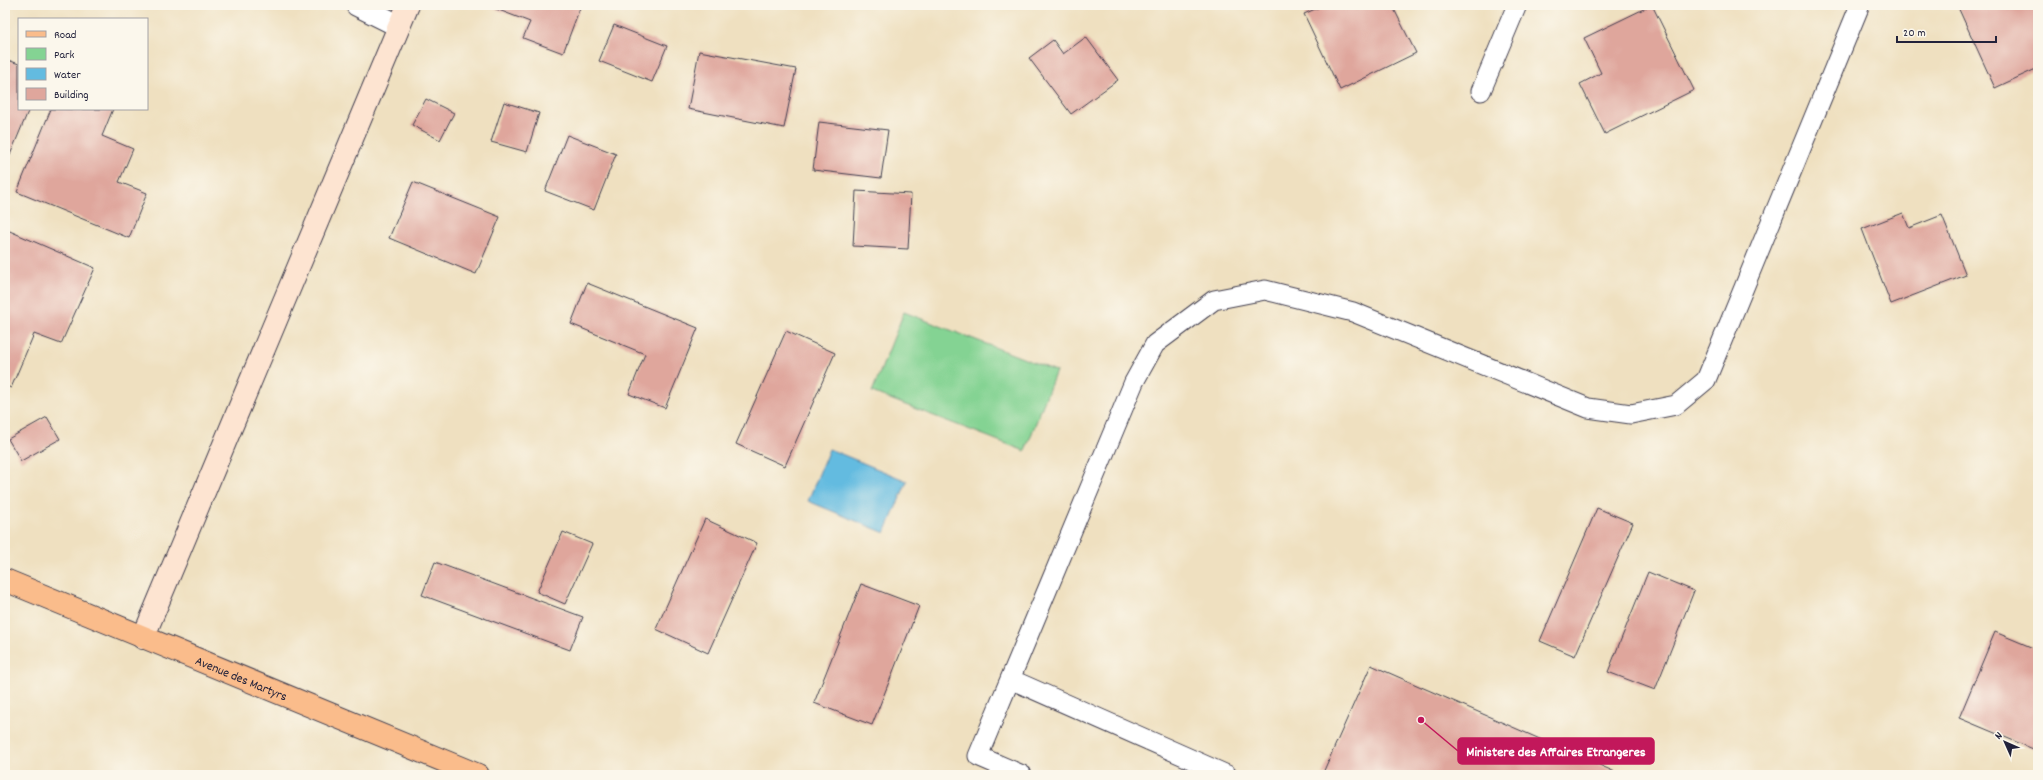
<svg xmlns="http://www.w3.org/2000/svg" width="2043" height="780" viewBox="0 0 2043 780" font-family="Dekko,sans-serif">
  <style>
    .green { fill: #84d393; stroke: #537a67 }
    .water { fill: #63bbe0; stroke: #426e8e }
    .building { fill: #dfa69c }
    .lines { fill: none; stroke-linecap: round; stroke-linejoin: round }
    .lane-casing { stroke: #413e4f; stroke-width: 21 }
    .street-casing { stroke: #413e4f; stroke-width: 24 }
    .secondary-casing { stroke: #413e4f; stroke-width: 24 }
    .primary-casing { stroke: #413e4f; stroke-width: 24 }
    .lane { stroke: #fff; stroke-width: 19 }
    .street { stroke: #fff; stroke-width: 22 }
    .secondary { stroke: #fde4d1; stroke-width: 22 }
    .primary { stroke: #fabc8b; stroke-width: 22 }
    .labels { text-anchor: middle; stroke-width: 4; stroke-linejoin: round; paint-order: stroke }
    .street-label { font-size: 13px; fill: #22223b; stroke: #fbf7ec }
    .leader { fill: none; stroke: #c2185b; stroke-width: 1.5 }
    .callout-dot { fill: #c2185b; stroke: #fbf7ec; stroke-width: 1.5 }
    .callout { fill: #c2185b; stroke: #c2185b; stroke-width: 1.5 }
    .callout-label { font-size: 14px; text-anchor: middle; font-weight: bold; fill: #fff }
  </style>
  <rect width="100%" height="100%" fill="#fbf7ec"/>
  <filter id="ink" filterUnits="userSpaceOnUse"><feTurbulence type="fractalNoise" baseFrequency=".025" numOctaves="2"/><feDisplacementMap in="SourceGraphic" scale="8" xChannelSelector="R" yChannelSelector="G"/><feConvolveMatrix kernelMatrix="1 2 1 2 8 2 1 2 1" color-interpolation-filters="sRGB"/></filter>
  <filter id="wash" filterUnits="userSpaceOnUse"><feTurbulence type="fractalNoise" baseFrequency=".012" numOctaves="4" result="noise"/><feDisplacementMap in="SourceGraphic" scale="16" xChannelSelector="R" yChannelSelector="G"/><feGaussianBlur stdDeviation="0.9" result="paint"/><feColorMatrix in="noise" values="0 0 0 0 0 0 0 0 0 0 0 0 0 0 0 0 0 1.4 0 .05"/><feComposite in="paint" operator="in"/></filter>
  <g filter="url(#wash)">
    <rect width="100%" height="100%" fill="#efe0c0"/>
    <path class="green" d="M 904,312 L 1056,371 L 1025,451 L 872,392 Z"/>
    <path class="water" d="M 829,449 L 907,481 L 885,533 L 808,501 Z"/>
    <g id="blocks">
      <path class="building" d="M 492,5 L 581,5 L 563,53 L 523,38 L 530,22 L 491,7 Z
        M 1324,5 L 1392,5 L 1416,53 L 1340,90 L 1304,14 Z
        M 1652,5 L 1694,90 L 1605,134 L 1580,84 L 1601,73 L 1584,38 Z
        M 1957,5 L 2038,5 L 2038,68 L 1995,88 Z
        M 614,25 L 667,46 L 652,82 L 599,61 Z
        M 1086,37 L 1118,80 L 1071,114 L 1029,58 L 1053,40 L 1063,54 Z
        M 699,51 L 796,69 L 784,128 L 688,109 Z
        M 5,59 L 19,64 L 19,109 L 29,109 L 5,167 Z
        M 426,99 L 454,113 L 440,140 L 412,125 Z
        M 504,102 L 539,113 L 527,152 L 491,142 Z
        M 51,109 L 113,109 L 102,136 L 133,149 L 119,182 L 147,193 L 129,238 L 17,192 Z
        M 819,122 L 888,130 L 881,178 L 813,170 Z
        M 567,135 L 616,154 L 594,210 L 545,191 Z
        M 413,182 L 500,217 L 476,274 L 389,238 Z
        M 856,191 L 911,194 L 908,249 L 853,246 Z
        M 1903,213 L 1909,228 L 1942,215 L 1966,275 L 1891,304 L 1862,229 Z
        M 5,229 L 95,268 L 61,344 L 34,334 L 11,388 L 5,385 Z
        M 587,283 L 698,328 L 665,408 L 629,394 L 645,354 L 571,324 Z
        M 786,331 L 835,353 L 785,466 L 736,444 Z
        M 47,417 L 60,439 L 21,461 L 8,439 Z
        M 1597,508 L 1633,523 L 1575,656 L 1540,641 Z
        M 705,519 L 757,543 L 708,653 L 656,629 Z
        M 563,532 L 592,544 L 565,604 L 537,592 Z
        M 435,562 L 583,617 L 570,650 L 422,595 Z
        M 1648,572 L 1694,591 L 1655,690 L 1608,672 Z
        M 861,584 L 919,606 L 872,725 L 814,703 Z
        M 1995,632 L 2038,650 L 2038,751 L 1959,718 Z
        M 1371,665 L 1622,775 L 1322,775 Z"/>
    </g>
  </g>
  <g filter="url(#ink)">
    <use href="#blocks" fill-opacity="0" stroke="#413e4f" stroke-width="1"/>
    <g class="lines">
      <defs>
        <path id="lane" d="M 1481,91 L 1517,5
          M 1010,679 L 1227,775
          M 1022,775 L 978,756 L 1134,382 L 1155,344 L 1214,300 L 1265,290 L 1353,312 L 1588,408 L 1631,414 L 1676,405 L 1706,380 L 1860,5"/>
        <path id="street" d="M 357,5 L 399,26"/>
        <path id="secondary" d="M 143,638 L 408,5"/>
        <g id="primary">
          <path id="s1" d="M 5,580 L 478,775"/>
        </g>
      </defs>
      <use href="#lane" class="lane-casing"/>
      <use href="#street" class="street-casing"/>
      <use href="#secondary" class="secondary-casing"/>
      <use href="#primary" class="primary-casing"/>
      <use href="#lane" class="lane"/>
      <use href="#street" class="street"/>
      <use href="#secondary" class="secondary"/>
      <use href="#primary" class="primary"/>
    </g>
  </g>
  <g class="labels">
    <g class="street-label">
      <text dy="5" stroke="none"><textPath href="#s1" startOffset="256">Avenue des Martyrs</textPath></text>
    </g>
  </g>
  <path class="leader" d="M1421 720L1458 751"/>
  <circle class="callout-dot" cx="1421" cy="720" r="4"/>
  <rect class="callout" x="1458" y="738" width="196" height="26" rx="4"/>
  <g class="callout-label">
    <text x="1556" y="756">Ministere des Affaires Etrangeres</text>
  </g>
  <rect width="2043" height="780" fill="none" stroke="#fbf7ec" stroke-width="20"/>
  <rect x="18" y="18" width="130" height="92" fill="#fbf7ec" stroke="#a4a2a5"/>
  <rect x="26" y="31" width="20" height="6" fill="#fabc8b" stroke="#a4a2a5"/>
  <text x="54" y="38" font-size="12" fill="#22223b">Road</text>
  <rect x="26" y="48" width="20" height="12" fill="#84d393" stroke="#a4a2a5"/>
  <text x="54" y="58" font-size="12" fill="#22223b">Park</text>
  <rect x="26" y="68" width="20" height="12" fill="#63bbe0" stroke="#a4a2a5"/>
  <text x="54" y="78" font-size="12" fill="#22223b">Water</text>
  <rect x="26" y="88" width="20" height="12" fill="#dfa69c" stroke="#a4a2a5"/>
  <text x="54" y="98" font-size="12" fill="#22223b">Building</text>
  <g transform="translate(2005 742) rotate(315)" stroke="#fbf7ec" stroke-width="3" paint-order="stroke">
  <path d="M0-3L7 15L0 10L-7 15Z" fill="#22223b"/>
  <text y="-6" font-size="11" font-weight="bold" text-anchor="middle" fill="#22223b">N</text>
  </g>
  <path d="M1897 36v6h99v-6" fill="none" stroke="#22223b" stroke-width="2"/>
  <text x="1903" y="36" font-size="12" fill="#22223b" stroke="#fbf7ec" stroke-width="3" paint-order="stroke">20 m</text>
</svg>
